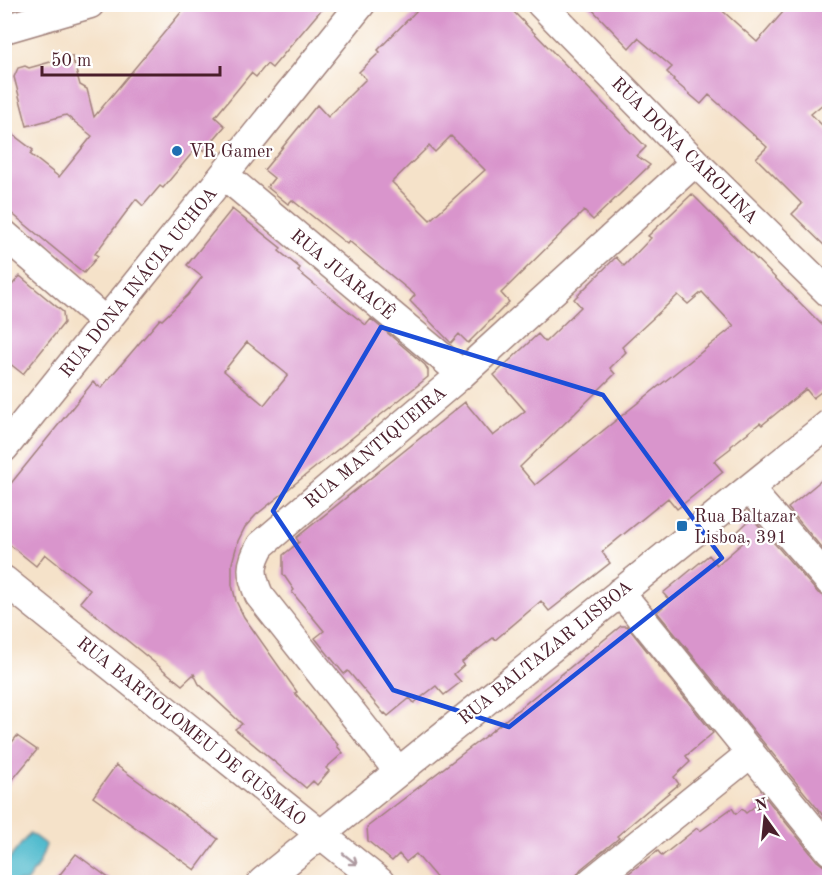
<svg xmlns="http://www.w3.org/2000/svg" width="834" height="887" viewBox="0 0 834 887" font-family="'Old Standard TT',serif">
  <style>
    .water { fill: #51bbce; stroke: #4e6d7c; stroke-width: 1.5 }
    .building { fill: #d995cc; fill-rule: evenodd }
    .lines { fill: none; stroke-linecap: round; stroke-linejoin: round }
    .minor-casing { stroke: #a0807a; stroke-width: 31 }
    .minor { stroke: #fff; stroke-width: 28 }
    .oneway { stroke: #ae9aa0 }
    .marked { fill: none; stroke: #1d4ed8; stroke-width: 4.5; stroke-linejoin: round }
    .poi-dot { fill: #1f6fb2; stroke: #fff; stroke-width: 2 }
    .labels { text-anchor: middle; stroke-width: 4.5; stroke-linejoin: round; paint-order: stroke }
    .street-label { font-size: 18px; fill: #4a1f2b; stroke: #fff }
    .poi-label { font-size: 18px; fill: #4a1f2b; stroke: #fff; text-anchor: start }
  </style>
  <rect width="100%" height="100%" fill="#fff"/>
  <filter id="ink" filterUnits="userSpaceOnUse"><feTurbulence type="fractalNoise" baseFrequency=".0167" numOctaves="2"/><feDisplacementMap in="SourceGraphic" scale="12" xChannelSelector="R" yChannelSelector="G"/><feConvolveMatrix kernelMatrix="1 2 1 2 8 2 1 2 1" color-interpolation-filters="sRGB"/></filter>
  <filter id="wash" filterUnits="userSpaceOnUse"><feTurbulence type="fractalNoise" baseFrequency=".008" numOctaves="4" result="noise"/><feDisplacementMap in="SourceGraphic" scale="24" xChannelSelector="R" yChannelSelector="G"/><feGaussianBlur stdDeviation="1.35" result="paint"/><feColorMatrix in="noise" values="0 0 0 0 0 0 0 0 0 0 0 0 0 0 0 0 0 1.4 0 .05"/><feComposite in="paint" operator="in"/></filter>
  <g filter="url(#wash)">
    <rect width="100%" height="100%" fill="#f5e2c9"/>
    <path class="water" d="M 30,833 L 46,845 L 39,864 L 26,882 L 5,882 L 5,864 Z"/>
    <g id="blocks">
      <path class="building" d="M 188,4 L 326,4 L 272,68 L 267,64 L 256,77 L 251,73 L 215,117 L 225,126 L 204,151 L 198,146 L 163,188 L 160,186 L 143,206 L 136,199 L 95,254 L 98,256 L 84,273 L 4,207 L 4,128 L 33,150 L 30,154 L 59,177 L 92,136 L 66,115 L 27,126 L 14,77 L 18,68 L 25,66 L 29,68 L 72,56 L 80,85 L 87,89 L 94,117 Z
        M 423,4 L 506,4 L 646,147 L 637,156 L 650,165 L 593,220 L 584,211 L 501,293 L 509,302 L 468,343 L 459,334 L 451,343 L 410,301 L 415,295 L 349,241 L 347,244 L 292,200 L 288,204 L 267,187 L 274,178 L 264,170 L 317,105 L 328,117 L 366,79 L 359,72 L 380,52 L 378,50 ZM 451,136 L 485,170 L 430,220 L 392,182 L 429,146 L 435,152 Z
        M 587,4 L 715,4 L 757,42 L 790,4 L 830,4 L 830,98 L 811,114 L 830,133 L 830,251 L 792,214 L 802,204 L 756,158 L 767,147 L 709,95 L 701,104 L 673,80 L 674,79 L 667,72 L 672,67 L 638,38 L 629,48 Z
        M 692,194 L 830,333 L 830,385 L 813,398 L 806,389 L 762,425 L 760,423 L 731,446 L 731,448 L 714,461 L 723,472 L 677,509 L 668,498 L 602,552 L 610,563 L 549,611 L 541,601 L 495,640 L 493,638 L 462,662 L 464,665 L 454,674 L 461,682 L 444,695 L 436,686 L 414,703 L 410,698 L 388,716 L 385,713 L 384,714 L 348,671 L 344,674 L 315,638 L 324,631 L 292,592 L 294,590 L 283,574 L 283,555 L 299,542 L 296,538 L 465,402 L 493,436 L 525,411 L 494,375 L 538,334 L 545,342 L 581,307 L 574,299 L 616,257 L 624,266 L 651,238 L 648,236 ZM 702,292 L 734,326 L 535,485 L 520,467 L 615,374 L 610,368 L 626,352 L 622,347 L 678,295 L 688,304 Z
        M 232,209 L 281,248 L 279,251 L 300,268 L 298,271 L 315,285 L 366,325 L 371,319 L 425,365 L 428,370 L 428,377 L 256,515 L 245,527 L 238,541 L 232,563 L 232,585 L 236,601 L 244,617 L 297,692 L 295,693 L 338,745 L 337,746 L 343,753 L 326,768 L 329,771 L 317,785 L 313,781 L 306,788 L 235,729 L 242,724 L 199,684 L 194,674 L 182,685 L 80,602 L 90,590 L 45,554 L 36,566 L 4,540 L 4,492 L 93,382 L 101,388 L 160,319 L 162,320 L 188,295 L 202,277 L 187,265 ZM 247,342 L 288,375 L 264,405 L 224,371 Z
        M 20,276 L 63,312 L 64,323 L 23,374 L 4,359 L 4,294 Z
        M 830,473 L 830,552 L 827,554 L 788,508 Z
        M 752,518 L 818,593 L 830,599 L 830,824 L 657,612 L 670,601 L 663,593 L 709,555 L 717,565 L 745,541 L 737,532 Z
        M 621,626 L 627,626 L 713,733 L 686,756 L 690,762 L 674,777 L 679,784 L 617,836 L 619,838 L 581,869 L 576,876 L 575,882 L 440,882 L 416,854 L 406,862 L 399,854 L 392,861 L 368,841 L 367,827 L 488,734 Z
        M 17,736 L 37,750 L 4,790 L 4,752 Z
        M 116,765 L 218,839 L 195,870 L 93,797 Z
        M 766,798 L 817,861 L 824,866 L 830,867 L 830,882 L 617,882 L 658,851 L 662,856 L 697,828 L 700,831 L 732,808 L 736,814 L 742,809 L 746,813 Z
        M 76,854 L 114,882 L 54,882 Z"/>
    </g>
  </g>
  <g filter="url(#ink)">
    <use href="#blocks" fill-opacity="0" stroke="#a0807a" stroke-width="1.5"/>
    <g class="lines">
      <defs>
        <path id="minor" d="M 541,4 L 695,162 L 830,294
          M 4,29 L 90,4
          M 224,175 L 462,374
          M 4,234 L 106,322
          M 4,448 L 361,4
          M 749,489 L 830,582
          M 4,580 L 380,882
          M 620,592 L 830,851
          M 398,771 L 259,595 C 250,574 250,564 261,545 L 462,374 L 695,162
          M 262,882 L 830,423
          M 591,882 L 751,753"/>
      </defs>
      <use href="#minor" class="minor-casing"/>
      <use href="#minor" class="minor"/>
    </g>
    <defs><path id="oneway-shaft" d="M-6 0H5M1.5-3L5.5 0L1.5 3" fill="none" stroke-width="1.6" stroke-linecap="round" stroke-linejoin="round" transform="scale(1.5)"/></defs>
    <use class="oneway" href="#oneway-shaft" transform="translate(350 859) rotate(38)"/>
  </g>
  <path class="marked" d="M 381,327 L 603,395 L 722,558 L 509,727 L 393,690 L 273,511 Z"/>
  <g class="poi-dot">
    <circle cx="177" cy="151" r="6"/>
    <rect x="676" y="520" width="12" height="12" rx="3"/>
  </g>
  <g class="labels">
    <g class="street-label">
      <text transform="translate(685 150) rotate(45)" y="6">RUA DONA CAROLINA</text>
      <text transform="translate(343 274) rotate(40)" y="6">RUA JUARACÊ</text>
      <text transform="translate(138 282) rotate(-51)" y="6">RUA DONA INÁCIA UCHOA</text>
      <text transform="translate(375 447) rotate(-40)" y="6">RUA MANTIQUEIRA</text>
      <text transform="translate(545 652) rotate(-39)" y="6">RUA BALTAZAR LISBOA</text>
      <text transform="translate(192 731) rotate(39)" y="6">RUA BARTOLOMEU DE GUSMÃO</text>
    </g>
    <g class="poi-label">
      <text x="189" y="157">VR Gamer</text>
      <text x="694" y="522">Rua Baltazar<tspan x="694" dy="21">Lisboa, 391</tspan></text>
    </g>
  </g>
  <rect width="834" height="887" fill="none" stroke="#fff" stroke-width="24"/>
  <g transform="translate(765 818) rotate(345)" stroke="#ffffff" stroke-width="4.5" paint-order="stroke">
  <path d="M0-4.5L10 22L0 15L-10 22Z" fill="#4a1f2b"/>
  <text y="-9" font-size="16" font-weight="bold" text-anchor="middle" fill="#4a1f2b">N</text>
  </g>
  <path d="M42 66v9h178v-9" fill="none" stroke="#4a1f2b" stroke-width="3"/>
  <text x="51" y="66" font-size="18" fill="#4a1f2b" stroke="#ffffff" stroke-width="4.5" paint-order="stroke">50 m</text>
</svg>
